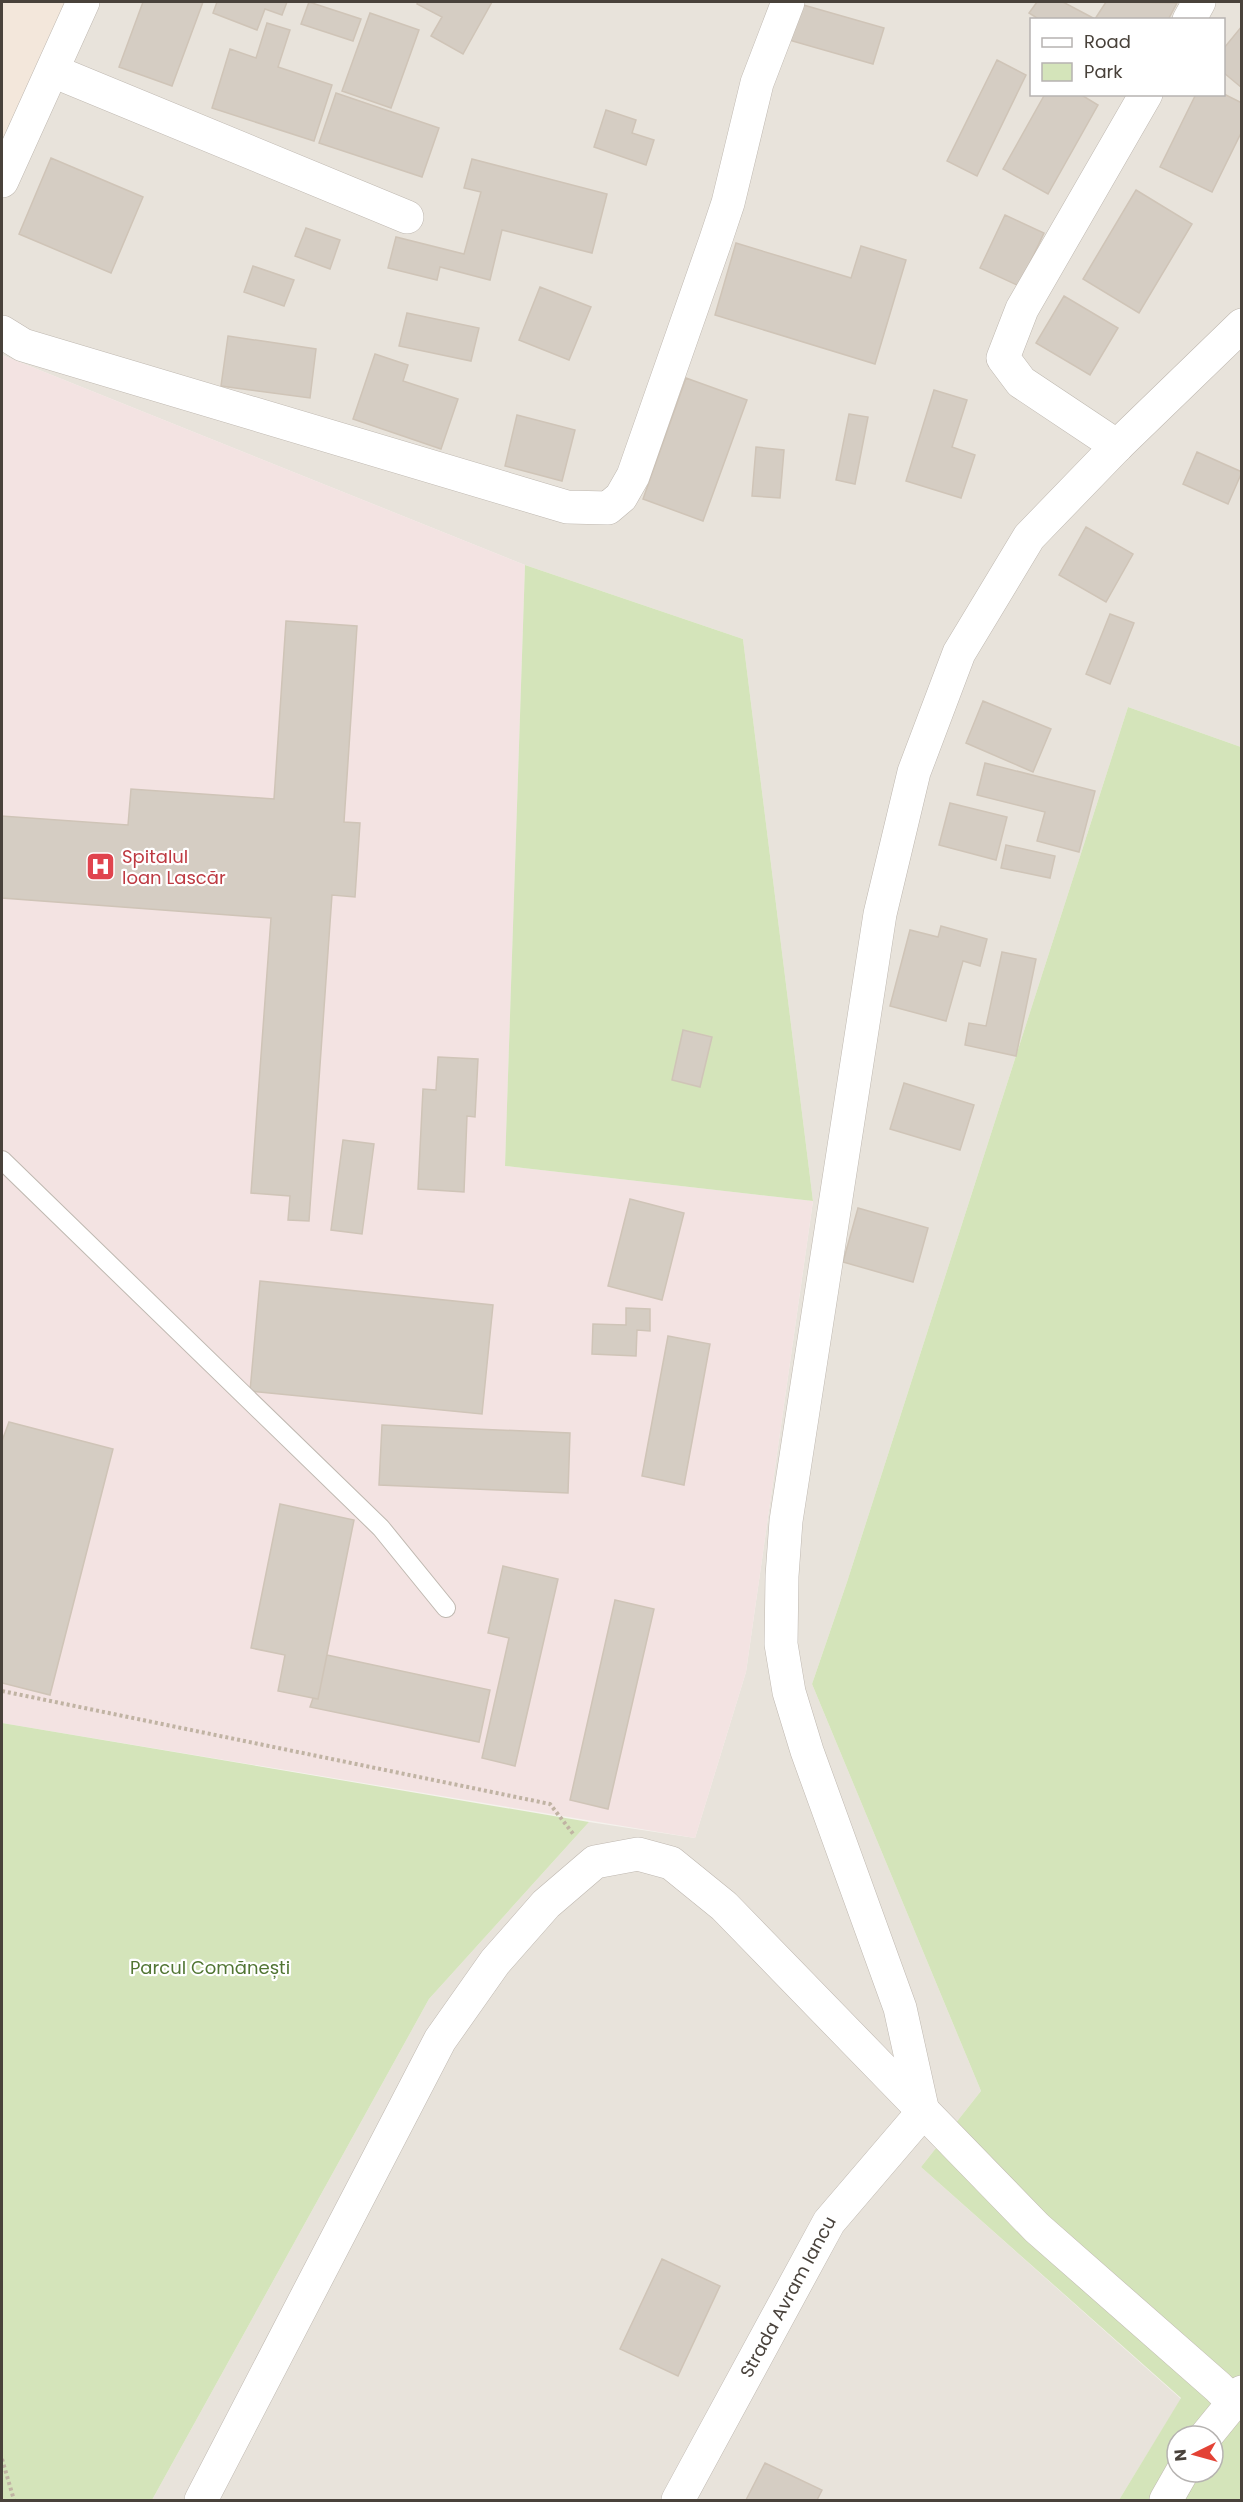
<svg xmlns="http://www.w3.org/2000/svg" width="1243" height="2502" viewBox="0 0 1243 2502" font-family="Poppins,sans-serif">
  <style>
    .residential { fill: #e8e3db; fill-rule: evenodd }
    .commercial { fill: #f3e7db }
    .medical { fill: #f3e3e2 }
    .green { fill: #d4e4ba; fill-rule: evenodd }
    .building { fill: #d5cdc3; stroke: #cfc4b7; stroke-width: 1.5 }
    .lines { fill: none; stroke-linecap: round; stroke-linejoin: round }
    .lane-casing { stroke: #bfb8b0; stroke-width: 20 }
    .street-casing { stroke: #bfb8b0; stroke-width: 34 }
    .path { stroke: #c0b3a3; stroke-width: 4; stroke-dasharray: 3 3; stroke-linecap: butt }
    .lane { stroke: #fff; stroke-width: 18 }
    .street { stroke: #fff; stroke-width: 33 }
    .labels { text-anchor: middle; stroke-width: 4.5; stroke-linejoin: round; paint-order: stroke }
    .health-label { font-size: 18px; fill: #be3a42; stroke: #fff; text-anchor: start }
    .park-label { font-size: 18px; fill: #517533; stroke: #fff }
    .street-label { font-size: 18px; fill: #49423b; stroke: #fff }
  </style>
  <rect width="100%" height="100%" fill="#f5f2ed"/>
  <path class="residential" d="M 84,2 L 1241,2 L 1241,747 L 1128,707 L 847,1582 L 812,1684 L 981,2091 L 921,2167 L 1181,2399 L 1119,2500 L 152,2500 L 429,1999 L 589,1822 L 695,1838 L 746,1672 L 813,1201 L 743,639 L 525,565 L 2,355 L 2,185 ZM 1032,20 L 1224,20 L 1224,94 L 1032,94 Z"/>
  <path class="commercial" d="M 2,2 L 84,2 L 2,185 Z"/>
  <path class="medical" d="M 2,355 L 525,565 L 505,1166 L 813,1201 L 746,1672 L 695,1838 L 2,1723 Z"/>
  <path class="green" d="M 525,565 L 743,639 L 813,1201 L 505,1166 Z
    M 1128,707 L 1241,747 L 1241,2500 L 1119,2500 L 1181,2398 L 921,2167 L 981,2091 L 812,1684 L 847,1582 ZM 1177,2436 L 1213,2436 L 1213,2472 L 1177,2472 Z
    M 2,1723 L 589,1822 L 429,1999 L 152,2500 L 2,2500 Z"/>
  <path class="building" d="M 143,2 L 203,2 L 172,86 L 119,67 Z
    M 217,2 L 287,2 L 282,15 L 265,9 L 257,30 L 213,13 Z
    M 309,2 L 361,19 L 353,41 L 301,24 Z
    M 418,2 L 492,2 L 463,54 L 431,36 L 442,17 L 417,4 Z
    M 1037,2 L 1063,2 L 1095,19 L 1106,2 L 1177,3 L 1168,20 L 1040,20 L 1029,13 Z
    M 800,4 L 884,28 L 873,64 L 789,40 Z
    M 370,13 L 419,30 L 391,108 L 342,91 Z
    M 267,23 L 290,30 L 278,67 L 332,85 L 314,141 L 212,108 L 230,49 L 256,58 Z
    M 1242,26 L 1242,88 L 1224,73 L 1224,48 Z
    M 997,60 L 1026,75 L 977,176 L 947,161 Z
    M 336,93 L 439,128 L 422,177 L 319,143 Z
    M 1045,94 L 1080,94 L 1098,105 L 1048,194 L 1003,169 Z
    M 1196,94 L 1224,94 L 1242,103 L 1242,131 L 1212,192 L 1160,167 Z
    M 606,110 L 636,120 L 632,133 L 654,140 L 646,165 L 594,147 Z
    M 51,158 L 143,197 L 111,273 L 19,234 Z
    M 472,159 L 607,194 L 592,253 L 502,230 L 490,280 L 440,267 L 437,280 L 388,268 L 396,237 L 464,254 L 481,192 L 464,188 Z
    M 1136,190 L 1192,224 L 1139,313 L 1083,279 Z
    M 1005,215 L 1044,233 L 1019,286 L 980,268 Z
    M 306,228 L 340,240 L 330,269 L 295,256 Z
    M 736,243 L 851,278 L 861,246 L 906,260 L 875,364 L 715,315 Z
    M 253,266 L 294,280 L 284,306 L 244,292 Z
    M 540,287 L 591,307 L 569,360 L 519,340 Z
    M 1064,296 L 1118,328 L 1090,375 L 1036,343 Z
    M 407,313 L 479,328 L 471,361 L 399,346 Z
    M 228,336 L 316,349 L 310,398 L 221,386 Z
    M 375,354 L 408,365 L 403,381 L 458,399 L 441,449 L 353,419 Z
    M 686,378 L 747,400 L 703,521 L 643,499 Z
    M 934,390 L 967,400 L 952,447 L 975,455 L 961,498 L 906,481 Z
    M 849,414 L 868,417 L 855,484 L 836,480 Z
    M 517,415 L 575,430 L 562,481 L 505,466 Z
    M 756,447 L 784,450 L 780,498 L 752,496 Z
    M 1197,452 L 1242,472 L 1228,504 L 1183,484 Z
    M 1086,527 L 1133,554 L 1106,602 L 1059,575 Z
    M 1110,614 L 1134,623 L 1110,684 L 1086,674 Z
    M 286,621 L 357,626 L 344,822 L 360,823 L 355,897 L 332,895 L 309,1221 L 288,1220 L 290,1196 L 251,1193 L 271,918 L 2,898 L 2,816 L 128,825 L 131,789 L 274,799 Z
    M 983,701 L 1051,729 L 1033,772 L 966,743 Z
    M 985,763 L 1095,791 L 1079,852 L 1037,841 L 1045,812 L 977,795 Z
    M 950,803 L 1007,817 L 996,860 L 939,845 Z
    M 1006,845 L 1055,856 L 1050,878 L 1001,868 Z
    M 941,926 L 987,939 L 980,966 L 963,961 L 946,1021 L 890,1006 L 910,930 L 938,937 Z
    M 1002,952 L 1036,959 L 1016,1056 L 965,1045 L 969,1023 L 986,1026 Z
    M 683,1030 L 712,1037 L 700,1087 L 672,1080 Z
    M 438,1057 L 478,1059 L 475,1117 L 467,1116 L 464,1192 L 418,1189 L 423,1089 L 436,1090 Z
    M 904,1083 L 974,1105 L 960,1150 L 890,1129 Z
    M 343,1140 L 374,1144 L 362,1234 L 331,1230 Z
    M 630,1199 L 684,1213 L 662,1300 L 608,1286 Z
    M 858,1208 L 928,1228 L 913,1282 L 843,1262 Z
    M 260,1281 L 493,1305 L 482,1414 L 250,1391 Z
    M 626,1308 L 650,1309 L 650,1331 L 637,1330 L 636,1356 L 592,1354 L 593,1324 L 626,1325 Z
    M 668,1336 L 710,1344 L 684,1485 L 642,1476 Z
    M 9,1422 L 113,1449 L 50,1695 L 2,1683 L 2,1441 Z
    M 382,1425 L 570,1433 L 568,1493 L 379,1485 Z
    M 280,1504 L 354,1520 L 318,1699 L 278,1691 L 285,1655 L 251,1648 Z
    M 503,1566 L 558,1579 L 515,1766 L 482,1758 L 509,1638 L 488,1633 Z
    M 615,1600 L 654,1609 L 608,1809 L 570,1800 Z
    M 327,1655 L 490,1690 L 479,1742 L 310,1707 L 313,1698 L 318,1699 Z
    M 662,2259 L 720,2286 L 678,2376 L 620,2349 Z
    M 765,2463 L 822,2490 L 817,2500 L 746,2500 Z"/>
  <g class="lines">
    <defs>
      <path id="lane" d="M 2,1160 L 381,1528 L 446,1608"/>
      <g id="street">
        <path d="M 1189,20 L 1199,2"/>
        <path d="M 53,71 L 407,217"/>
        <path d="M 2,181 L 83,2"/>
        <path d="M 2,332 L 23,345 L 567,507 L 608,508 L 621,497 L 633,476 L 715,242 L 728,203 L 757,83 L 788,2"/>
        <path d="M 1117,446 L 1021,382 L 1003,358 L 1022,309 L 1146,94"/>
        <path d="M 1206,2436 L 1242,2392"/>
        <path d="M 201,2500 L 440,2040 L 495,1962 L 546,1904 L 595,1862 L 638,1854 L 671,1863 L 724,1906 L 1037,2228 L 1218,2387 L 1233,2402"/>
        <path id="s1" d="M 678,2500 L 829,2222 L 923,2112 L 900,2008 L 807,1751 L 789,1692 L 781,1644 L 782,1576 L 786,1521 L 880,914 L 914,772 L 959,653 L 1029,537 L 1117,446 L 1242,325"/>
        <path d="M 1166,2500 L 1182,2472"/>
      </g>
    </defs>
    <use href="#lane" class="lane-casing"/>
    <use href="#street" class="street-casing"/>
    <path class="path" d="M 2,1691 L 550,1804 L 574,1835
      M 2,2459 L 14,2500"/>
    <use href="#lane" class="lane"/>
    <use href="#street" class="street"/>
  </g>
  <defs>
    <symbol id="hospital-square" viewBox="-11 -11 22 22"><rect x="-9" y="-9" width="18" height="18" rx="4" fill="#e0444e" stroke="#fff"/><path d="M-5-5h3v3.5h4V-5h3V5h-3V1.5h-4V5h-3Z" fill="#fff"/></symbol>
  </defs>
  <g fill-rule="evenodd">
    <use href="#hospital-square" x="84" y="850" width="33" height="33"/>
  </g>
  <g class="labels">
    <g class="health-label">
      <text x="122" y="863">Spitalul<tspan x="122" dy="21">Ioan Lascăr</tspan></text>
    </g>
    <g class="park-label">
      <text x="210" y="1974">Parcul Comănești</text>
    </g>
    <g class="street-label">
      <text dy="6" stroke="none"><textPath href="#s1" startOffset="231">Strada Avram Iancu</textPath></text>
    </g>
  </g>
  <rect width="1243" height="2502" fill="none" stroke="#49423b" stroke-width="6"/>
  <rect x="1030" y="18" width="195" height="78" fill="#ffffff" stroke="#b6b3b1" stroke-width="1.5"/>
  <rect x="1042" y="38" width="30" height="9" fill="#ffffff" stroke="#b6b3b1" stroke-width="1.5"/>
  <text x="1084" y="48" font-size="18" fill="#49423b">Road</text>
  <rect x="1042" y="63" width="30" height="18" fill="#d4e4ba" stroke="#b6b3b1" stroke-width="1.5"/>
  <text x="1084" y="78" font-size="18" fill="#49423b">Park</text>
  <g transform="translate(1195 2454) rotate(265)"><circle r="28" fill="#ffffff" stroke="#b6b3b1" stroke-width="1.5"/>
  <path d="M0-4.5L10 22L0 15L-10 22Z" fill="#e34235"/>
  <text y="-9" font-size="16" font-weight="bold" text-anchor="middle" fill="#49423b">N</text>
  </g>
</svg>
